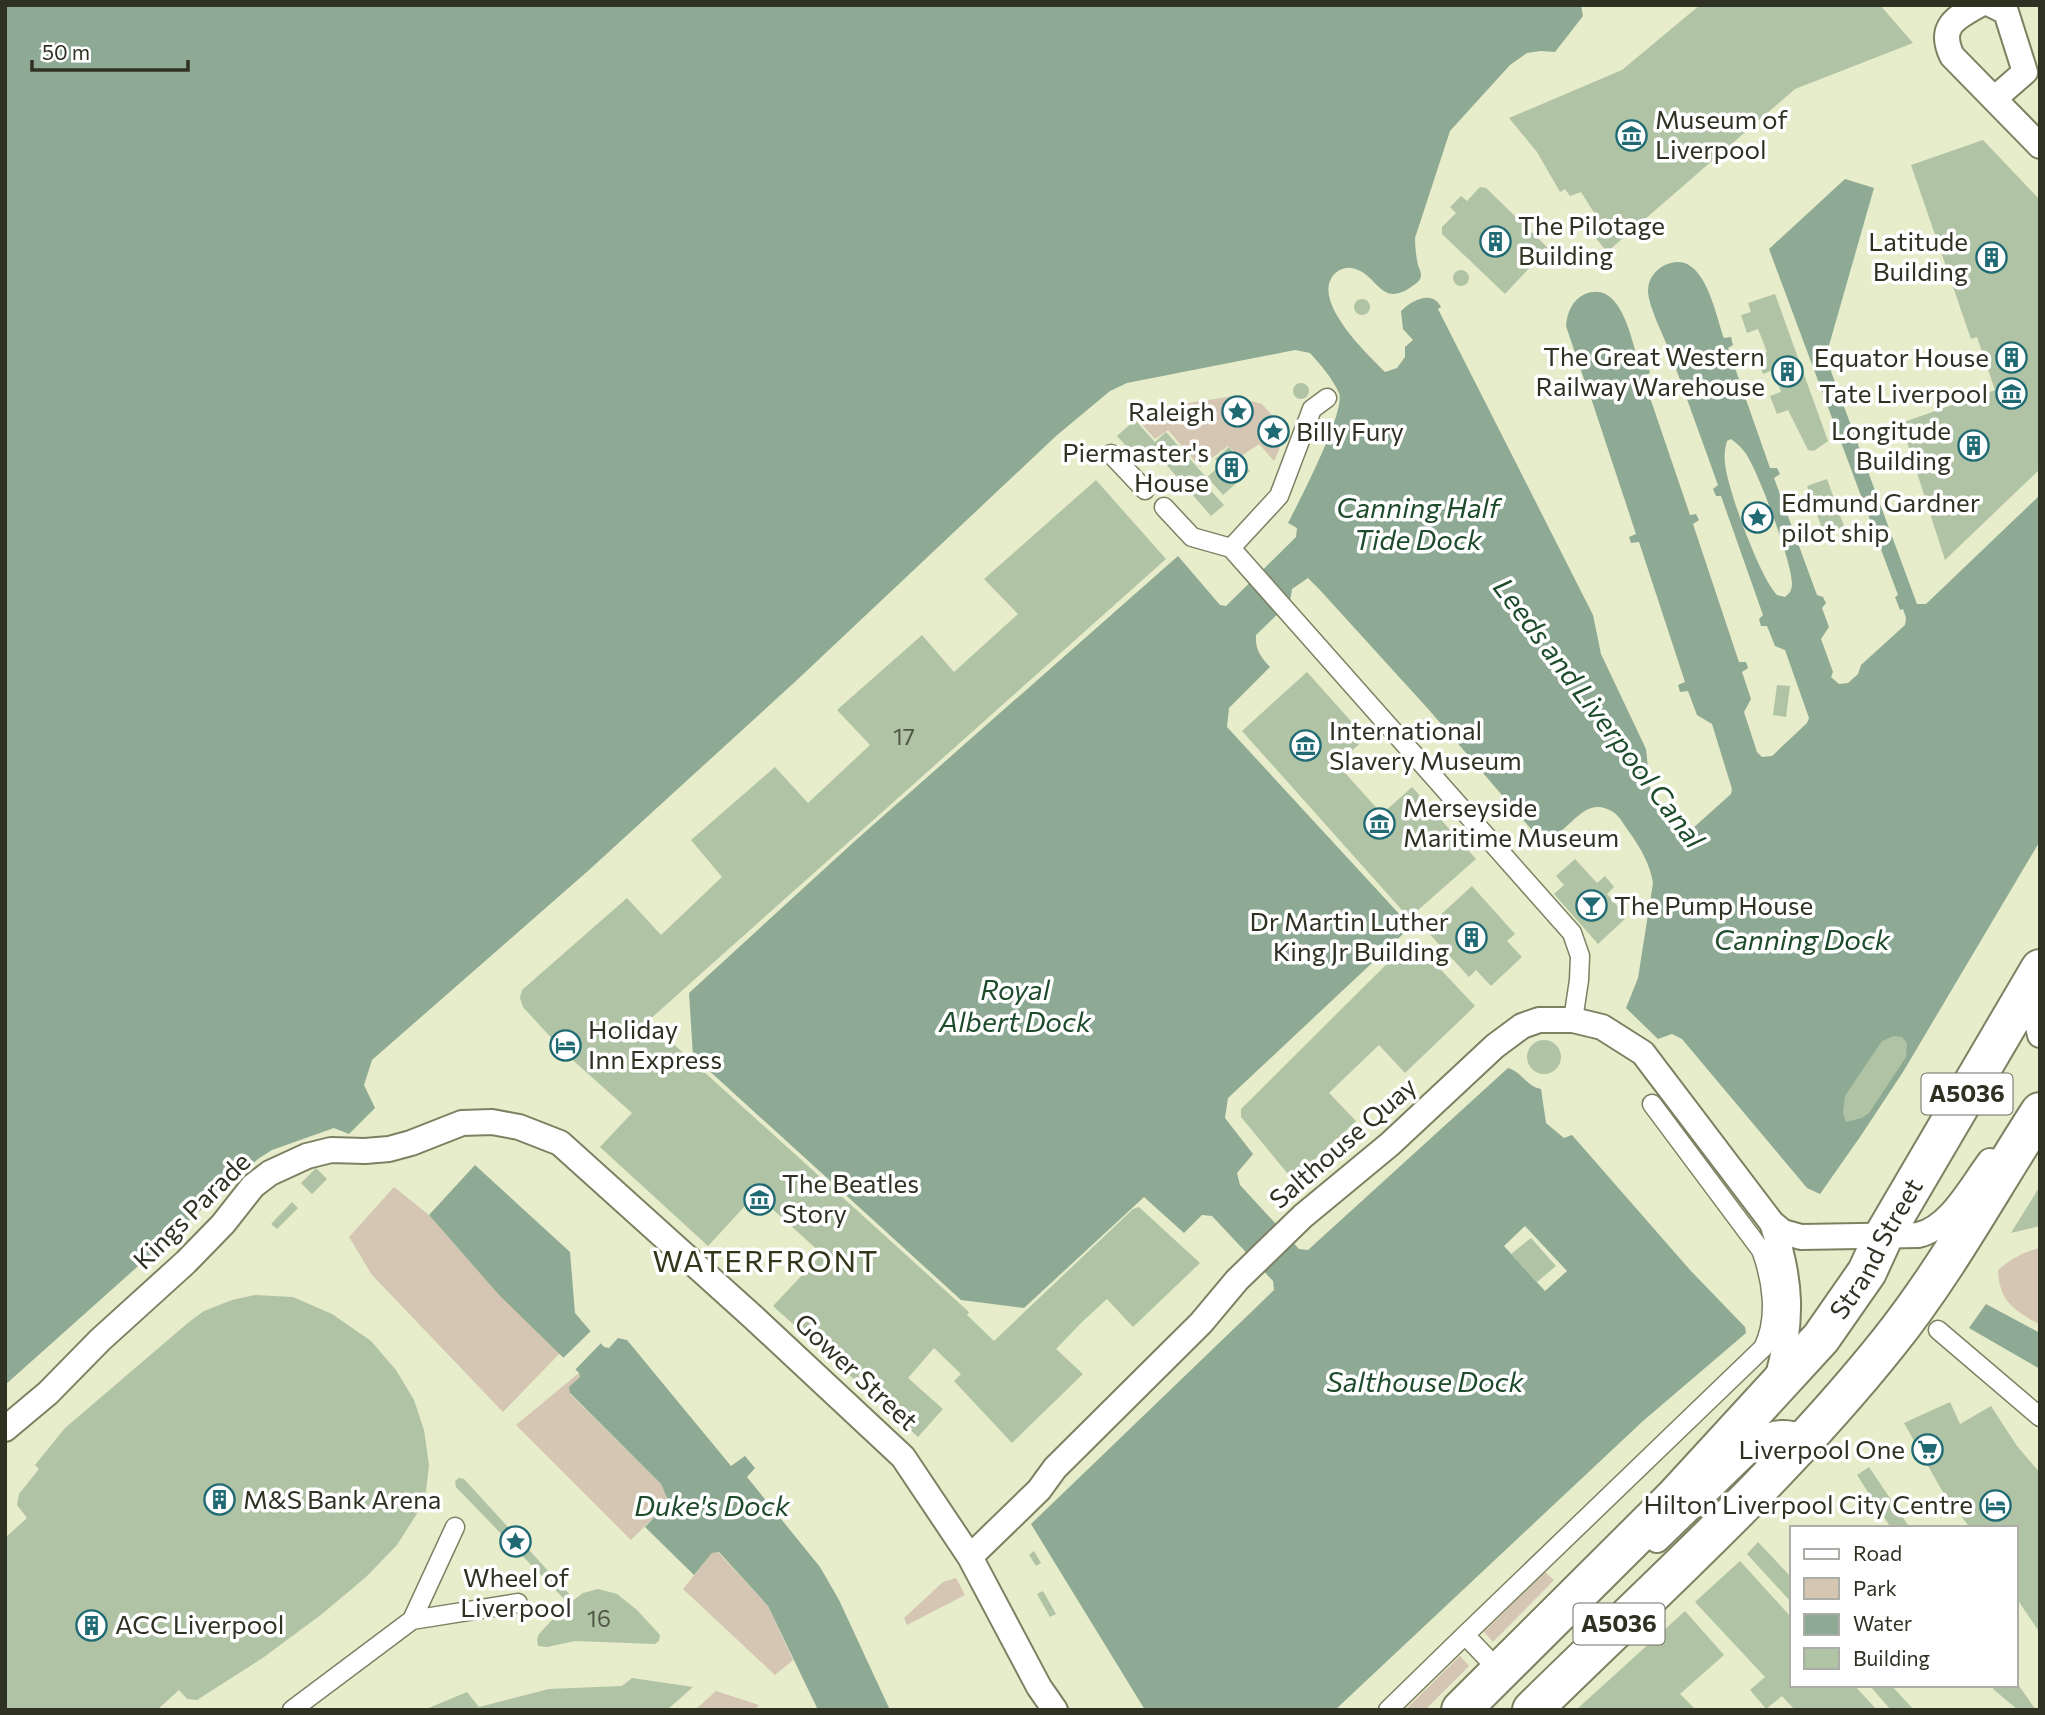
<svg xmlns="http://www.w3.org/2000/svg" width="2045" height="1715" viewBox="0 0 2045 1715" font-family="Commissioner,sans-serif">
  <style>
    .green { fill: #d4c6b3 }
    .water { fill: #8eaa94; fill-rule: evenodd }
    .pier { fill: #e7ecca }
    .building { fill: #b0c3a5 }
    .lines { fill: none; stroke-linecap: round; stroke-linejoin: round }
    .pedestrian-casing { stroke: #7d8162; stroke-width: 21 }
    .minor-casing { stroke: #7d8162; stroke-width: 28 }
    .trunk-casing { stroke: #7d8162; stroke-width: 42 }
    .pedestrian { stroke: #fff; stroke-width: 18 }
    .minor { stroke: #fff; stroke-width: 24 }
    .trunk { stroke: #fff; stroke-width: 38 }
    .labels { text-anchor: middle; stroke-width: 7; stroke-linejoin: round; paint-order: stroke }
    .number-label { font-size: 23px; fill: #4f5644 }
    .shield { fill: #fff; stroke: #6d6f65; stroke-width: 2 }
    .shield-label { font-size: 24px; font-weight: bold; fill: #2f3123 }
    .poi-label { font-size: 26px; fill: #2f3123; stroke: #fff; text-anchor: start }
    .street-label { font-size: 26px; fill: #2f3123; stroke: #fff }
    .water-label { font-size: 28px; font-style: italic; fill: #1d4b2c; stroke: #fff }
    .quarter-label { font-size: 30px; letter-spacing: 2px; fill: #34371b; stroke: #fff }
  </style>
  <rect width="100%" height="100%" fill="#e7ecca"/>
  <path class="green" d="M 1234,396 L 1262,404 L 1284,429 L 1281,445 L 1274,461 L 1259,444 L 1240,457 L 1228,446 L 1200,467 L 1168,430 L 1155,439 L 1131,412 Z
    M 394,1187 L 429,1215 L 499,1295 L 560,1353 L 503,1412 L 372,1275 L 349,1237 Z
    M 2040,1248 L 2040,1325 C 2015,1310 1999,1302 1998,1270 C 2011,1259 2023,1252 2040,1248 Z
    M 579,1373 L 580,1377 L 570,1394 L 661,1484 L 667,1498 L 662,1509 L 631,1540 L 516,1425 Z
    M 718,1552 L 768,1606 L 793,1660 L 775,1675 L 683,1589 L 712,1553 Z
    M 1545,1572 L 1554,1580 L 1493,1642 L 1484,1632 Z
    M 956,1578 L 965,1595 L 907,1625 L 904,1618 L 943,1582 Z
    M 1460,1656 L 1469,1666 L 1425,1710 L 1405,1710 Z
    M 716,1691 L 759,1705 L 754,1710 L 695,1710 Z"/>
  <path class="water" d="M 5,5 L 1581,5 L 1583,16 L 1555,52 L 1541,51 L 1527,53 L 1510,65 L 1450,131 L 1415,238 C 1415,247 1416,256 1418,265 C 1419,268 1421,272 1421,275 C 1421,281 1415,284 1411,287 C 1379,309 1378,272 1351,268 C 1344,267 1336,271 1332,277 C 1314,304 1368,355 1385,372 L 1397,368 L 1405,357 L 1405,347 L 1413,340 L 1403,329 L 1401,311 C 1411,301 1432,289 1441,307 L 1438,309 L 1593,615 L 1601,654 L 1646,749 L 1650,788 L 1677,830 L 1686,832 L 1692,829 L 1731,794 L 1732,789 L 1712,724 L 1697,715 L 1688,691 L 1680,692 L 1678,685 L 1685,682 L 1639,542 L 1631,543 L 1629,537 L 1636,534 L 1590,395 L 1582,395 L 1580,389 L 1586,385 L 1566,326 C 1567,313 1572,300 1585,294 C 1622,279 1632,342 1640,367 L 1648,366 L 1650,373 L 1643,377 L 1690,515 L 1696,514 L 1699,520 L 1693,524 L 1739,662 L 1746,662 L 1748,668 L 1742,672 L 1751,699 L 1744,712 L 1757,752 L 1762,757 L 1772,756 L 1807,723 L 1809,718 L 1785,650 L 1775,646 L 1767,626 L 1761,626 L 1759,619 L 1763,615 L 1721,496 L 1716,496 L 1713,489 L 1718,485 L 1675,366 L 1669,365 L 1667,360 L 1672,357 C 1666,341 1648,306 1648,291 C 1648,279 1655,270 1665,265 C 1704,247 1715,313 1724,338 L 1731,337 L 1733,345 L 1728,348 L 1770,468 L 1777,468 L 1780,474 L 1774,478 L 1817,595 L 1823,597 L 1826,603 L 1822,608 L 1829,627 L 1821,639 L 1833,672 L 1831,677 L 1839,684 L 1848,683 L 1858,674 L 1861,665 L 1905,625 L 1906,618 L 1903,609 L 1900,610 L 1895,597 L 1898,595 L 1769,249 L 1845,179 L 1874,188 L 1828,349 L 1829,366 L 1917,604 L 1926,604 L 2040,495 L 2040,841 L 1903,1072 L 1860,1137 L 1820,1194 L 1807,1188 L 1682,1039 L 1672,1034 L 1658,1039 L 1626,1008 L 1638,978 L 1653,883 C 1650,864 1641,849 1630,833 C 1625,827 1620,816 1613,812 C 1579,790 1565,849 1537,836 L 1430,711 L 1319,589 L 1308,578 L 1292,589 L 1290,602 L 1256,635 C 1255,650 1261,657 1270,667 L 1229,708 L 1227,727 L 1402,917 L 1404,933 L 1228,1098 L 1225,1118 L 1253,1154 L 1237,1173 L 1240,1185 L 1299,1249 L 1308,1250 L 1508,1068 C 1522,1072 1526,1086 1541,1089 L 1546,1123 L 1564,1138 L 1572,1135 L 1690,1270 L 1745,1327 L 1746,1333 L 1643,1421 L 1335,1710 L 1145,1710 L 1031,1524 L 1274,1290 L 1273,1281 L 1212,1216 L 1202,1215 L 1184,1233 L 1144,1197 L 1024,1308 L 961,1300 L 693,1056 L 689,993 L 856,840 L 1178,556 L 1220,605 L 1226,606 L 1296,537 L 1297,528 L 1288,523 C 1299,502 1346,411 1339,393 C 1333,379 1320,364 1310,353 L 1295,350 L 1127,383 L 1110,391 L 1056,436 L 797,680 L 589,870 L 372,1060 L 364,1085 L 375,1108 L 349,1134 L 334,1128 L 272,1150 L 258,1159 L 5,1385 ZM 1731,439 C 1739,445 1745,451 1749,459 C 1761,480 1791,560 1792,583 C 1792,590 1790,593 1785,597 L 1777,595 C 1760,578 1727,488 1725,463 C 1724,456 1725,448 1727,441 Z
    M 475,1165 L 570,1252 L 575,1313 L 604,1347 L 609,1348 L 618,1338 L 627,1340 L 731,1466 L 745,1456 L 755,1468 L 747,1477 L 820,1567 L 839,1600 L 890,1710 L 818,1710 L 768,1606 L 719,1552 L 712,1553 L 694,1575 L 645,1527 L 662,1509 L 667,1498 L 661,1484 L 570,1393 L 569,1387 L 580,1377 L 579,1373 L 499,1295 L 429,1215 Z
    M 1986,1304 L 2040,1333 L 2040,1369 L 1969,1328 Z"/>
  <path class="pier" d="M 1525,1226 L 1567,1271 L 1545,1291 L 1504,1246 Z
    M 592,1330 L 603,1341 L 573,1372 L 561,1360 Z"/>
  <path class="building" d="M 1700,5 L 1880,5 L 1913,43 L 1795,89 L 1607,252 L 1591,232 L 1598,219 L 1581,192 L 1570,196 L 1565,189 L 1560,192 L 1537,152 L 1509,118 L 1622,70 Z
    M 1983,140 L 2040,200 L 2040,469 L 1945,560 L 1901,423 L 1995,390 L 1977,337 L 1971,339 L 1911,165 Z
    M 1480,187 L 1486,188 L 1548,248 L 1505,294 L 1442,234 L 1442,227 L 1456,213 L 1450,207 L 1461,196 L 1467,201 Z
    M1453 278a8 8 0 1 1 16 0a8 8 0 1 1-16 0Z
    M 1775,294 L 1828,441 L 1814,451 L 1808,450 L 1788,410 L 1777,414 L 1770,396 L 1781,392 L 1773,370 L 1763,374 L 1756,356 L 1767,352 L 1758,329 L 1747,333 L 1741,315 L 1751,312 L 1748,303 Z
    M1354 307a8 8 0 1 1 16 0a8 8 0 1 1-16 0Z
    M1293 391a8 8 0 1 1 16 0a8 8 0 1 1-16 0Z
    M 1135,420 L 1155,442 L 1166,432 L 1205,476 L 1200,479 L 1224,505 L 1211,516 L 1150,446 L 1137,458 L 1117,436 Z
    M 1229,447 L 1250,471 L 1223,495 L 1207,477 L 1221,465 L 1215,459 Z
    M 1827,479 L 1844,526 L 1824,534 L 1807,486 Z
    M 1096,480 L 1166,559 L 648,1021 L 969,1312 L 967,1315 L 994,1341 L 1133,1209 L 1139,1207 L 1200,1263 L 1133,1327 L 1107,1299 L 1082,1322 L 1056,1349 L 1083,1374 L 1012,1443 L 954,1381 L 961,1374 L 934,1348 L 908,1378 L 943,1409 L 918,1437 L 773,1306 L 822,1254 L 756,1194 L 708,1246 L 600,1147 L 632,1113 L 567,1055 L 523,1007 L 520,998 L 522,990 L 627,898 L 661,935 L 722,877 L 691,840 L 775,767 L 808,803 L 870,745 L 837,710 L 922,635 L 954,672 L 1018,614 L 984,579 Z
    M 1307,672 L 1366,738 L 1337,764 L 1382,814 L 1412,787 L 1476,859 L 1409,918 L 1242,731 Z
    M 1777,685 L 1790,686 L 1786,717 L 1773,715 Z
    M 1575,859 L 1597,883 L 1605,876 L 1614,887 L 1607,894 L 1627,917 L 1598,944 L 1554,894 L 1564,885 L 1556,876 Z
    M 1472,886 L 1515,934 L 1507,941 L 1522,957 L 1491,986 L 1476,970 L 1469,977 L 1425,929 Z
    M 1412,939 L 1475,1006 L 1405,1073 L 1379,1045 L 1358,1065 L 1329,1093 L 1356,1121 L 1293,1180 L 1241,1117 L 1241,1109 Z
    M 1894,1036 L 1902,1037 L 1907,1043 L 1906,1057 L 1869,1113 L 1862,1118 L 1846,1122 L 1843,1113 L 1845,1096 L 1882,1041 Z
    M1527 1057a17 17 0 1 1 34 0a17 17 0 1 1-34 0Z
    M 316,1168 L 327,1179 L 312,1194 L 301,1183 Z
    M 2040,1186 L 2040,1226 L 2011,1233 L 2014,1228 Z
    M 292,1202 L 298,1208 L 277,1229 L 271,1224 Z
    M 1531,1238 L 1556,1266 L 1537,1282 L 1511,1254 Z
    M 255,1295 L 293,1297 L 332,1314 L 371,1341 L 396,1370 L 414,1400 L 424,1430 L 429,1465 L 426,1491 L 418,1512 L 397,1545 L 366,1577 L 322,1614 L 264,1657 L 197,1700 L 187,1699 L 179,1690 L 157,1710 L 5,1710 L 5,1538 L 27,1518 L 17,1505 L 19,1494 L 39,1469 L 35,1465 L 65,1428 L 189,1322 L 204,1311 L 232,1300 Z
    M 1950,1402 L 1960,1424 L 1991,1406 L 2017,1446 L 2040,1473 L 2040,1633 L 2015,1596 L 2015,1528 L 1970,1528 L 1941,1489 L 1904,1423 Z
    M 1869,1467 L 1910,1528 L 1891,1528 L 1857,1475 Z
    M 459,1478 L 464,1479 L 572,1597 L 571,1601 L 566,1601 L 456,1487 L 455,1481 Z
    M 1758,1542 L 1791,1577 L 1791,1602 L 1747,1554 Z
    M 1034,1551 L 1041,1563 L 1036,1566 L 1029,1555 Z
    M 1740,1561 L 1791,1617 L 1791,1685 L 1854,1685 L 1877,1710 L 1795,1710 L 1782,1696 L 1766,1709 L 1762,1704 L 1750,1690 L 1765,1677 L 1695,1602 Z
    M 598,1589 L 617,1594 L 637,1610 L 660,1635 L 659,1641 L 655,1644 L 575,1641 L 547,1647 L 538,1646 L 537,1639 L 539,1634 L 563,1608 L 583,1593 Z
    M 1043,1591 L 1056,1614 L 1050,1617 L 1037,1594 Z
    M 1685,1611 L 1724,1655 L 1680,1694 L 1696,1710 L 1576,1710 Z
    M 632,1678 L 693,1687 L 667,1710 L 424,1710 L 467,1692 L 479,1707 L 549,1689 L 622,1686 Z
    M 2015,1680 L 2036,1710 L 2018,1710 L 1993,1689 L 1993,1685 L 2015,1685 Z
    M 1869,1685 L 1891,1685 L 1914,1710 L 1891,1710 Z"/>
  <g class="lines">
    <defs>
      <path id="pedestrian" d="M 1111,454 L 1145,490
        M 1164,507 L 1192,537 L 1231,548 L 1572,933 L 1580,956 L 1579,980 L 1573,1020
        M 1231,548 L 1279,496 L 1312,409 L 1327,398
        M 1938,1330 L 2040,1417
        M 412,1620 L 518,1603
        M 1465,1635 L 1763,1348 C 1778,1318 1772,1280 1761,1250 L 1652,1104
        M 292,1710 L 412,1620 L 455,1527
        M 1388,1710 L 1465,1635 L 1486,1657"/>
      <path id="minor" d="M 1979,5 C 1955,18 1938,27 1952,56 L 2040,146
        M 1992,5 L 2006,12 L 2025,72 L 1994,99
        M 2029,989 L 2040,1035
        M 1772,1223 C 1792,1280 1793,1322 1777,1380
        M 5,1429 L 48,1393 L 100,1340 L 186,1262 L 223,1224 L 253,1186 L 270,1173 L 307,1156 L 331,1150 L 365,1151 L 389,1149 L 411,1143 L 462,1123 L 492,1122 L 519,1127 L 560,1143 L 753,1317 L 903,1457 L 970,1557 L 1039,1687 L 1055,1710
        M 1657,1540 L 1760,1440 C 1776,1431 1788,1431 1805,1438
        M 970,1557 L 1039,1490 L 1055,1468 L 1201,1323 L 1237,1280 L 1303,1216 L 1390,1144 L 1495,1046 L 1522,1026 L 1539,1020 L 1573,1020 L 1602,1027 L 1643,1053 L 1772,1223 L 1783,1232 L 1801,1237 L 1918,1235 C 1950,1228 1971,1186 1990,1161"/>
      <g id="trunk">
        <path id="s1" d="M 1461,1710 L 1674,1498 L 1821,1338 L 1867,1272 L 1884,1235 L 2040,969"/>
        <path d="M 1532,1710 C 1653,1591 1784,1474 1889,1342 C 1946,1271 1990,1189 2040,1112"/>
      </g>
    </defs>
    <use href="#pedestrian" class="pedestrian-casing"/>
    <use href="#minor" class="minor-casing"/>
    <use href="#trunk" class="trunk-casing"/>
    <use href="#pedestrian" class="pedestrian"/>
    <use href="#minor" class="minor"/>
    <use href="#trunk" class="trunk"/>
  </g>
  <defs>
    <symbol id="museum-ring" viewBox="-11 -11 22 22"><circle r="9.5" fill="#fff" stroke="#206a74" stroke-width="1.5"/><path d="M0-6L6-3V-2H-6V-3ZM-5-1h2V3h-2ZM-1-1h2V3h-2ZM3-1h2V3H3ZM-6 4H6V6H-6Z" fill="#206a74"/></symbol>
    <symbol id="building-ring" viewBox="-11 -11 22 22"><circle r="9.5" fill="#fff" stroke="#206a74" stroke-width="1.5"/><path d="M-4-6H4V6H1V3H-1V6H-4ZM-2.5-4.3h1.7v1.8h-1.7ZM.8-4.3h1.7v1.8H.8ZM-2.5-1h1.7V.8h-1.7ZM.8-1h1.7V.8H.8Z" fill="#206a74"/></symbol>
    <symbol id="sight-ring" viewBox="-11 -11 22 22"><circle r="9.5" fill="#fff" stroke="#206a74" stroke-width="1.5"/><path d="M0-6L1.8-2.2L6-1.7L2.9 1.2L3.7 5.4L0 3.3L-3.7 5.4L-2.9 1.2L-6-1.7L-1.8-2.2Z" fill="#206a74"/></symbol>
    <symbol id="bar-ring" viewBox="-11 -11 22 22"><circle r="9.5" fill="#fff" stroke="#206a74" stroke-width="1.5"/><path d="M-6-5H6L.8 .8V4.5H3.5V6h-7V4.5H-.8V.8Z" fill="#206a74"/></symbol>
    <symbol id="hotel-ring" viewBox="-11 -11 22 22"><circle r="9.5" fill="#fff" stroke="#206a74" stroke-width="1.5"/><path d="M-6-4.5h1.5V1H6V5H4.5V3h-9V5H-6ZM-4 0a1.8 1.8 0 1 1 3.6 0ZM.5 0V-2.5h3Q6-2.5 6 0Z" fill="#206a74"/></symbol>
    <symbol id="supermarket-ring" viewBox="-11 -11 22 22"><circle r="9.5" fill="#fff" stroke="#206a74" stroke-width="1.5"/><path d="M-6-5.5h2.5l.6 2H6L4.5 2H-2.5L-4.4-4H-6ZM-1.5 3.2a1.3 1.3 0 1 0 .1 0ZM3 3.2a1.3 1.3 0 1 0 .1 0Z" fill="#206a74"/></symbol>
  </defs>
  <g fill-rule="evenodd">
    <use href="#museum-ring" x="1614" y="118" width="35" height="35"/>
    <use href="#building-ring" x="1478" y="224" width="35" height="35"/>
    <use href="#building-ring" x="1974" y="240" width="35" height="35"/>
    <use href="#building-ring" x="1994" y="340" width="35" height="35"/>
    <use href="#building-ring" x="1770" y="354" width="35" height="35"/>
    <use href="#museum-ring" x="1994" y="376" width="35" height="35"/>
    <use href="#sight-ring" x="1220" y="394" width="35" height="35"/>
    <use href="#sight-ring" x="1256" y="414" width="35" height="35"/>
    <use href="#building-ring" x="1956" y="428" width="35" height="35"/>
    <use href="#building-ring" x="1214" y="450" width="35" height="35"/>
    <use href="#sight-ring" x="1740" y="500" width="35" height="35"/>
    <use href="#museum-ring" x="1288" y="728" width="35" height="35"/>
    <use href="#museum-ring" x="1362" y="806" width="35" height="35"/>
    <use href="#bar-ring" x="1574" y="888" width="35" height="35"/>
    <use href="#building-ring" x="1454" y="920" width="35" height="35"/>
    <use href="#hotel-ring" x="548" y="1028" width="35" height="35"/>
    <use href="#museum-ring" x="742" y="1182" width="35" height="35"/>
    <use href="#supermarket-ring" x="1910" y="1432" width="35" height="35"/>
    <use href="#building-ring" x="202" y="1482" width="35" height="35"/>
    <use href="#hotel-ring" x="1978" y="1488" width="35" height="35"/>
    <use href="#sight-ring" x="498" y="1524" width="35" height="35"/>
    <use href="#building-ring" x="74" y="1608" width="35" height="35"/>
  </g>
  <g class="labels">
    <g class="number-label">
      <text x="904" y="745">17</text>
      <text x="599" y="1627">16</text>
    </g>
    <g class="shield">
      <rect x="1921.5" y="1073.5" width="91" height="41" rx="5"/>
      <rect x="1573.5" y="1603.5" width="91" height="41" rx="5"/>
    </g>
    <g class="shield-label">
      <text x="1967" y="1102">A5036</text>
      <text x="1619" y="1632">A5036</text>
    </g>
    <g class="poi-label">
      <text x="1655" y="129">Museum of<tspan x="1655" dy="30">Liverpool</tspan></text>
      <text x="1518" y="235">The Pilotage<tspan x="1518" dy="30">Building</tspan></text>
      <text x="1968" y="251" text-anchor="end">Latitude<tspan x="1968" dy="30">Building</tspan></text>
      <text x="1765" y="366" text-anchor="end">The Great Western<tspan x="1765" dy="30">Railway Warehouse</tspan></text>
      <text x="1989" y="367" text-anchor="end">Equator House</text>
      <text x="1988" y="403" text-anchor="end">Tate Liverpool</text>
      <text x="1215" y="421" text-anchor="end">Raleigh</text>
      <text x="1951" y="440" text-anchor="end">Longitude<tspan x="1951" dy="30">Building</tspan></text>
      <text x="1296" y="441">Billy Fury</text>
      <text x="1209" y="462" text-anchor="end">Piermaster's<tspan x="1209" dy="30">House</tspan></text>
      <text x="1781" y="512">Edmund Gardner<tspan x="1781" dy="30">pilot ship</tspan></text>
      <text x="1329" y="740">International<tspan x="1329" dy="30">Slavery Museum</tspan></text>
      <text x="1403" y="817">Merseyside<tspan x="1403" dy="30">Maritime Museum</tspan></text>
      <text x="1614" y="915">The Pump House</text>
      <text x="1449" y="931" text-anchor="end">Dr Martin Luther<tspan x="1449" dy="30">King Jr Building</tspan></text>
      <text x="588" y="1039">Holiday<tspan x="588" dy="30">Inn Express</tspan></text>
      <text x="782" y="1193">The Beatles<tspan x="782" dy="30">Story</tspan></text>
      <text x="1905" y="1459" text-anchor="end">Liverpool One</text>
      <text x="243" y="1509">M&amp;S Bank Arena</text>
      <text x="1973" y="1514" text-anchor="end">Hilton Liverpool City Centre</text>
      <text x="516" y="1587" text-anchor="middle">Wheel of<tspan x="516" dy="30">Liverpool</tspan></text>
      <text x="115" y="1634">ACC Liverpool</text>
    </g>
    <g class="street-label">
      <text transform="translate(1343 1143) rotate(-41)" y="9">Salthouse Quay</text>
      <text transform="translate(192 1211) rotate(-45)" y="9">Kings Parade</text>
      <text dy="9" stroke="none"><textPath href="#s1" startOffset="623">Strand Street</textPath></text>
      <text transform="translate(856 1372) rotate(43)" y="9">Gower Street</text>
    </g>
    <g class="water-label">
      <text x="1418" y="518">Canning Half<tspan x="1418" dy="32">Tide Dock</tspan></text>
      <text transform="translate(1599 713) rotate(53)" y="10">Leeds and Liverpool Canal</text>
      <text x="1802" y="950">Canning Dock</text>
      <text x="1015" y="1000">Royal<tspan x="1015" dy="32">Albert Dock</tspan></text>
      <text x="1425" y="1392">Salthouse Dock</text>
      <text x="712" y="1516">Duke's Dock</text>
    </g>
    <g class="quarter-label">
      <text x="766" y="1272">WATERFRONT</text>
    </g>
  </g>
  <rect width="2045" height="1715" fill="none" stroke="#2f3123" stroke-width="14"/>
  <rect x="1790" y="1526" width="228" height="161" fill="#ffffff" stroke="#acada7" stroke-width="2"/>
  <rect x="1804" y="1549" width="35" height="10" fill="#ffffff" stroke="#acada7" stroke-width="2"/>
  <text x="1853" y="1561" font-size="21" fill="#2f3123">Road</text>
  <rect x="1804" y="1578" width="35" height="21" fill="#d4c6b3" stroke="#acada7" stroke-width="2"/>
  <text x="1853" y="1596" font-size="21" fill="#2f3123">Park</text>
  <rect x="1804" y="1614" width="35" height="21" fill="#8eaa94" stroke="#acada7" stroke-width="2"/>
  <text x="1853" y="1631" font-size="21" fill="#2f3123">Water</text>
  <rect x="1804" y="1648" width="35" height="21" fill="#b0c3a5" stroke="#acada7" stroke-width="2"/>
  <text x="1853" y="1666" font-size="21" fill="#2f3123">Building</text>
  <path d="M32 60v10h156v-10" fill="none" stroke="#2f3123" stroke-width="3.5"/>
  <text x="42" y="60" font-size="21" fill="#2f3123" stroke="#ffffff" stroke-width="5" paint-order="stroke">50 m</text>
</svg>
